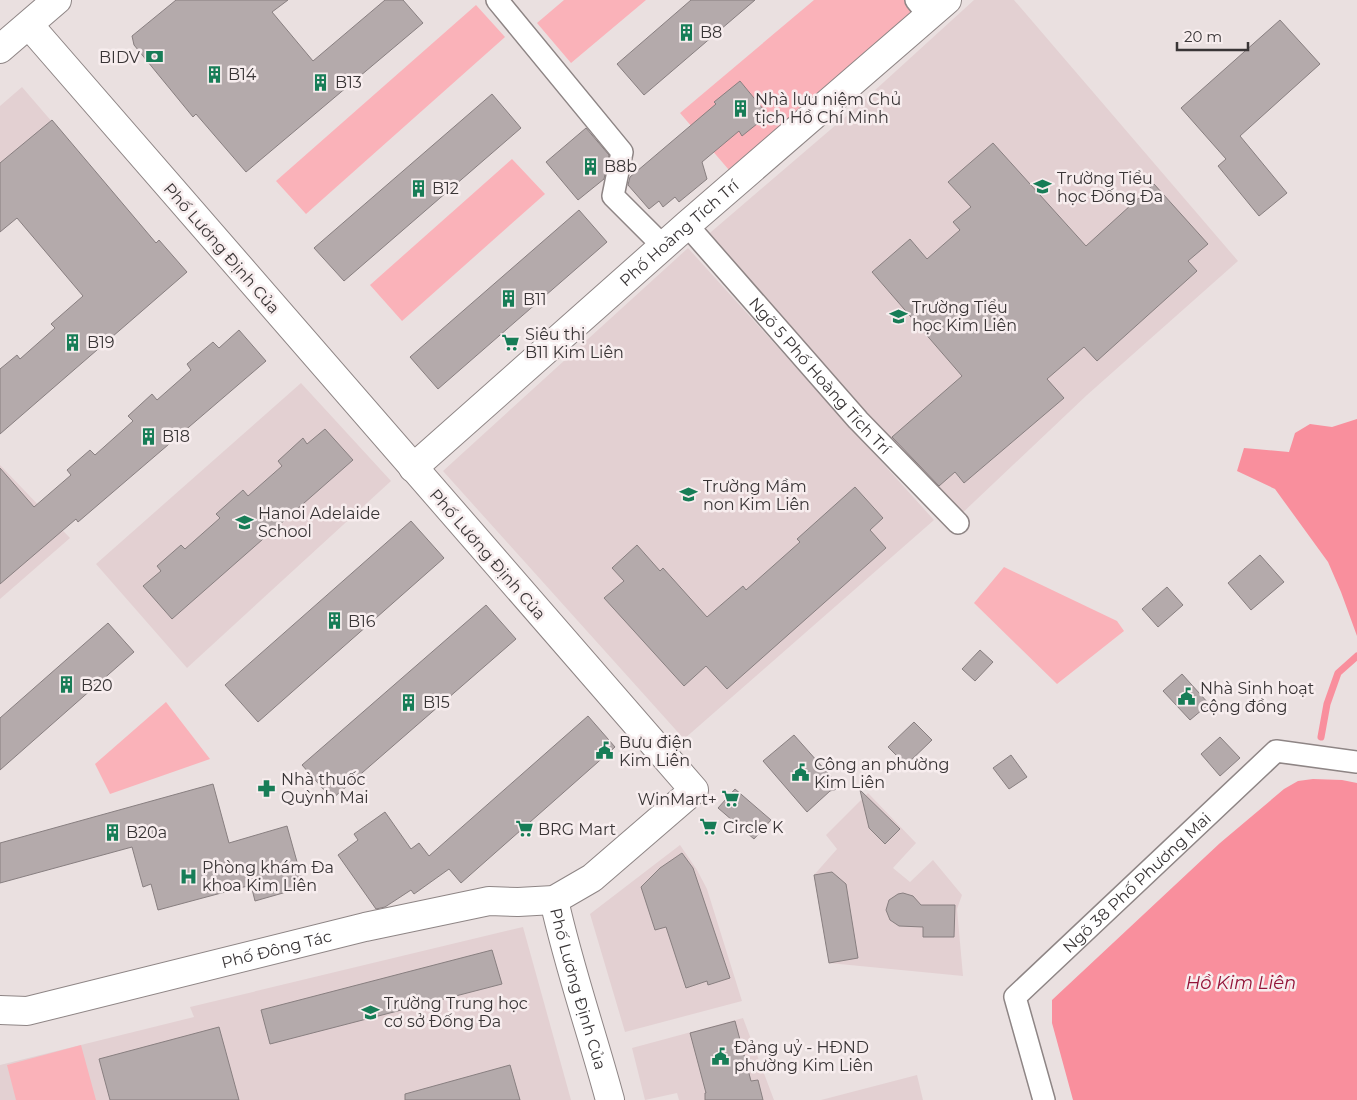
<svg xmlns="http://www.w3.org/2000/svg" width="1357" height="1100" viewBox="0 0 1357 1100" font-family="Montserrat,sans-serif">
	<style>
		.built { fill: #e3d0d2 }
		.green { fill: #fab2b9 }
		.water { fill: #f98f9d }
		.lines { fill: none; stroke-linecap: round; stroke-linejoin: round }
		.stream { stroke: #f98f9d; stroke-width: 7 }
		.building { fill: #b4aaab; stroke: #887f80 }
		.street-casing { stroke: #8e8585; stroke-width: 24 }
		.secondary-casing { stroke: #8e8585; stroke-width: 30 }
		.primary-casing { stroke: #8e8585; stroke-width: 30 }
		.street { stroke: #fff; stroke-width: 21 }
		.secondary { stroke: #fff; stroke-width: 28 }
		.primary { stroke: #fff; stroke-width: 28 }
		.labels { text-anchor: middle; stroke-width: 5; stroke-linejoin: round; paint-order: stroke }
		.poi-label { font-size: 16px; fill: #393536; stroke: #f7edee; text-anchor: start }
		.street-label { font-size: 16px; fill: #393536; stroke: #f7edee }
		.water-label { font-size: 18px; font-style: italic; fill: #931439; stroke: #f7edee }
	</style>
	<rect width="100%" height="100%" fill="#eae0e0"/>
	<path class="built" d="M974,0H1014L1238,261L1087,395L957,518L704,238L851,112Z
		M22,87L134,217L65,275L0,198V106Z
		M688,248L934,520L684,739L443,471Z
		M301,383L391,481L187,668L96,564Z
		M0,465L70,538L0,599Z
		M868,793L916,843L893,868L910,882L933,860L962,895L957,909L963,976L829,963L814,875L837,849L826,835Z
		M680,845L697,870L707,889L742,1001L625,1032L590,914Z
		M523,927L571,1100H0V1065L194,1017L190,1007Z
		M743,1018L774,1100H679L677,1093L645,1100L632,1048Z
		M917,1075L923,1100H821Z"/>
	<path class="green" d="M564,0H646L571,63L537,23Z
		M814,0H904L916,13L729,170L680,113Z
		M476,5L505,37L306,214L276,181Z
		M512,159L545,194L402,321L370,285Z
		M1004,567L1117,621L1124,631L1057,684L974,603Z
		M166,702L210,759L110,794L95,764Z
		M81,1045L96,1100H16L7,1065Z"/>
	<path class="water" d="M1357,419V636L1341,592L1328,562L1275,489L1237,471L1244,448L1289,452L1295,433L1310,424L1332,427Z
		M1313,779L1342,780L1357,783V1100H1073L1052,1023V1000L1220,843L1284,789L1298,781Z"/>
	<g class="lines">
		<path class="stream" d="M1321,737L1327,704L1338,673L1357,656"/>
	</g>
	<path class="building" d="M176,0H288L272,12L313,61L385,0H403L423,23L246,172L196,114L193,117L134,45L132,36Z
		M691,0H755L644,95L617,64Z
		M1280,20L1320,64L1240,136L1287,193L1259,216L1218,166L1226,159L1181,108Z
		M740,81L768,115L742,136L739,131L702,162L707,179L679,202L675,197L663,207L659,201L649,209L628,185L630,177L716,104L714,102Z
		M492,94L521,128L344,281L314,248Z
		M52,120L156,243L159,240L187,272L0,434V369L17,355L20,359L55,328L51,324L83,296L17,218L0,232V163Z
		M586,128L609,155L604,179L578,200L546,162Z
		M993,143L1086,246L1154,184L1208,244L1188,261L1197,271L1097,361L1084,347L1047,379L1064,398L964,483L955,472L939,486L892,437L962,376L872,272L910,239L927,259L960,230L953,222L971,207L948,182Z
		M579,210L607,242L438,389L410,357Z
		M239,330L266,361L78,522L76,519L0,584V468L34,507L71,475L67,470L90,450L95,455L133,421L128,416L152,394L157,400L191,370L187,364L213,342L219,348Z
		M325,429L353,460L172,619L143,586L161,571L157,566L181,545L185,549L220,518L216,514L243,490L248,496L282,466L278,461L303,438L307,444Z
		M855,487L883,518L870,530L886,548L727,689L706,666L684,686L604,598L624,581L612,568L637,545L660,571L663,568L707,617L743,586L746,590L800,542L797,539Z
		M411,521L444,558L258,722L225,685Z
		M1260,555L1284,582L1251,610L1228,583Z
		M1167,587L1183,605L1158,627L1142,609Z
		M486,605L516,639L332,799L302,765Z
		M108,623L134,652L0,770V718Z
		M980,650L993,662L975,681L962,669Z
		M1182,674L1209,704L1190,720L1163,691Z
		M588,716L615,747L461,883L449,869L414,894L411,890L385,907L376,909L338,855L358,840L354,834L385,812L411,849L419,843L429,856Z
		M914,722L932,740L906,765L888,747Z
		M794,735L841,788L830,791L807,812L763,761Z
		M1220,737L1240,758L1220,776L1201,754Z
		M1011,755L1027,777L1009,789L993,768Z
		M213,784L229,843L287,826L304,887L255,901L251,885L158,910L151,884L143,887L132,847L0,883V843Z
		M735,789L771,820L754,839L718,808Z
		M860,790L900,829L885,844L869,828Z
		M682,853L693,868L730,978L708,985L707,981L686,988L666,927L655,930L641,887L660,868Z
		M832,872L846,884L858,958L829,963L814,875Z
		M903,893L913,896L921,905H955L954,937H923V927L899,926L890,920L886,910L889,900L898,894Z
		M492,950L502,984L270,1044L261,1010Z
		M735,1021L751,1081L758,1080L763,1100H705V1093H706L690,1033Z
		M219,1027L239,1100H110L99,1059Z
		M510,1065L520,1100H405V1094Z"/>
	<g class="lines">
		<defs>
			<g id="street">
				<path d="M497,0L622,152L613,196L664,247"/>
				<path d="M916,0L929,16"/>
				<path id="s1" d="M687,225L858,420L958,523"/>
				<path id="s2" d="M1044,1100L1015,997L1276,751L1357,762"/>
			</g>
			<g id="secondary">
				<path id="s3" d="M413,468L687,225L947,0"/>
				<path id="s4" d="M554,900C569,968 592,1033 610,1100"/>
				<path id="s5" d="M0,1010L27,1011L365,927L489,901L518,902L554,900L592,878L694,790L29,25"/>
			</g>
			<path id="primary" d="M0,49L57,0"/>
		</defs>
		<use href="#street" class="street-casing"/>
		<use href="#secondary" class="secondary-casing"/>
		<use href="#primary" class="primary-casing"/>
		<use href="#street" class="street"/>
		<use href="#secondary" class="secondary"/>
		<use href="#primary" class="primary"/>
	</g>
	<defs>
		<symbol id="building-bare" viewBox="-9 -9 18 18"><path d="M-4-6H4V6H1V3H-1V6H-4ZM-2.5-4.3h1.7v1.8h-1.7ZM.8-4.3h1.7v1.8H.8ZM-2.5-1h1.7V.8h-1.7ZM.8-1h1.7V.8H.8Z" fill="#177d57" stroke="#f7edee" stroke-width="2.5" paint-order="stroke"/></symbol>
		<symbol id="bank-bare" viewBox="-9 -9 18 18"><path d="M-6-4H6V4H-6ZM0-2.3a2.3 2.3 0 1 0 0 4.6a2.3 2.3 0 1 0 0-4.6Z" fill="#177d57" stroke="#f7edee" stroke-width="2.5" paint-order="stroke"/></symbol>
		<symbol id="school-bare" viewBox="-9 -9 18 18"><path d="M0-5L7-2L0 1L-7-2ZM-4 1L0 2.5L4 1V4Q0 6-4 4Z" fill="#177d57" stroke="#f7edee" stroke-width="2.5" paint-order="stroke"/></symbol>
		<symbol id="supermarket-bare" viewBox="-9 -9 18 18"><path d="M-6-5.5h2.5l.6 2H6L4.5 2H-2.5L-4.4-4H-6ZM-1.5 3.2a1.3 1.3 0 1 0 .1 0ZM3 3.2a1.3 1.3 0 1 0 .1 0Z" fill="#177d57" stroke="#f7edee" stroke-width="2.5" paint-order="stroke"/></symbol>
		<symbol id="civic-bare" viewBox="-9 -9 18 18"><path d="M-.6-6.5H3V-4.5H.6V-3L4-1V1h2V6H-6V1h2V-1L-.6-3ZM-1.2 2.5V6h2.4V2.5Z" fill="#177d57" stroke="#f7edee" stroke-width="2.5" paint-order="stroke"/></symbol>
		<symbol id="pharmacy-bare" viewBox="-9 -9 18 18"><path d="M-2-6h4v4h4v4h-4v4h-4v-4h-4v-4h4Z" fill="#177d57" stroke="#f7edee" stroke-width="2.5" paint-order="stroke"/></symbol>
		<symbol id="hospital-bare" viewBox="-9 -9 18 18"><path d="M-5-5h3v3.5h4V-5h3V5h-3V1.5h-4V5h-3Z" fill="#177d57" stroke="#f7edee" stroke-width="2.5" paint-order="stroke"/></symbol>
	</defs>
	<g fill-rule="evenodd">
		<use href="#building-bare" x="674" y="20" width="25" height="25"/>
		<use href="#bank-bare" x="142" y="44" width="25" height="25"/>
		<use href="#building-bare" x="202" y="62" width="25" height="25"/>
		<use href="#building-bare" x="308" y="70" width="25" height="25"/>
		<use href="#building-bare" x="728" y="96" width="25" height="25"/>
		<use href="#building-bare" x="578" y="154" width="25" height="25"/>
		<use href="#school-bare" x="1030" y="174" width="25" height="25"/>
		<use href="#building-bare" x="406" y="176" width="25" height="25"/>
		<use href="#building-bare" x="496" y="286" width="25" height="25"/>
		<use href="#school-bare" x="886" y="304" width="25" height="25"/>
		<use href="#building-bare" x="60" y="330" width="25" height="25"/>
		<use href="#supermarket-bare" x="498" y="330" width="25" height="25"/>
		<use href="#building-bare" x="136" y="424" width="25" height="25"/>
		<use href="#school-bare" x="676" y="482" width="25" height="25"/>
		<use href="#school-bare" x="232" y="510" width="25" height="25"/>
		<use href="#building-bare" x="322" y="608" width="25" height="25"/>
		<use href="#building-bare" x="54" y="672" width="25" height="25"/>
		<use href="#civic-bare" x="1174" y="684" width="25" height="25"/>
		<use href="#building-bare" x="396" y="690" width="25" height="25"/>
		<use href="#civic-bare" x="592" y="738" width="25" height="25"/>
		<use href="#civic-bare" x="788" y="760" width="25" height="25"/>
		<use href="#pharmacy-bare" x="254" y="776" width="25" height="25"/>
		<use href="#supermarket-bare" x="718" y="786" width="25" height="25"/>
		<use href="#supermarket-bare" x="696" y="814" width="25" height="25"/>
		<use href="#supermarket-bare" x="512" y="816" width="25" height="25"/>
		<use href="#building-bare" x="100" y="820" width="25" height="25"/>
		<use href="#hospital-bare" x="176" y="864" width="25" height="25"/>
		<use href="#school-bare" x="358" y="1000" width="25" height="25"/>
		<use href="#civic-bare" x="708" y="1044" width="25" height="25"/>
	</g>
	<g class="labels">
		<g class="poi-label">
			<text x="700" y="38">B8</text>
			<text x="140" y="63" text-anchor="end">BIDV</text>
			<text x="228" y="80">B14</text>
			<text x="335" y="88">B13</text>
			<text x="755" y="105">Nhà lưu niệm Chủ<tspan x="755" dy="18">tịch Hồ Chí Minh</tspan></text>
			<text x="604" y="172">B8b</text>
			<text x="1057" y="184">Trường Tiểu<tspan x="1057" dy="18">học Đống Đa</tspan></text>
			<text x="432" y="194">B12</text>
			<text x="523" y="305">B11</text>
			<text x="912" y="313">Trường Tiểu<tspan x="912" dy="18">học Kim Liên</tspan></text>
			<text x="525" y="340">Siêu thị<tspan x="525" dy="18">B11 Kim Liên</tspan></text>
			<text x="87" y="348">B19</text>
			<text x="162" y="442">B18</text>
			<text x="703" y="492">Trường Mầm<tspan x="703" dy="18">non Kim Liên</tspan></text>
			<text x="258" y="519">Hanoi Adelaide<tspan x="258" dy="18">School</tspan></text>
			<text x="348" y="627">B16</text>
			<text x="81" y="691">B20</text>
			<text x="1200" y="694">Nhà Sinh hoạt<tspan x="1200" dy="18">cộng đồng</tspan></text>
			<text x="423" y="708">B15</text>
			<text x="619" y="748">Bưu điện<tspan x="619" dy="18">Kim Liên</tspan></text>
			<text x="814" y="770">Công an phường<tspan x="814" dy="18">Kim Liên</tspan></text>
			<text x="281" y="785">Nhà thuốc<tspan x="281" dy="18">Quỳnh Mai</tspan></text>
			<text x="717" y="805" text-anchor="end">WinMart+</text>
			<text x="723" y="833">Circle K</text>
			<text x="538" y="835">BRG Mart</text>
			<text x="126" y="838">B20a</text>
			<text x="202" y="873">Phòng khám Đa<tspan x="202" dy="18">khoa Kim Liên</tspan></text>
			<text x="384" y="1009">Trường Trung học<tspan x="384" dy="18">cơ sở Đống Đa</tspan></text>
			<text x="734" y="1053">Đảng uỷ - HĐND<tspan x="734" dy="18">phường Kim Liên</tspan></text>
		</g>
		<g class="street-label">
			<text dy="6" stroke="none"><textPath href="#s3" startOffset="355">Phố Hoàng Tích Trí</textPath></text>
			<text transform="translate(222 248) rotate(49)" y="6">Phố Lương Định Của</text>
			<text dy="6" stroke="none"><textPath href="#s1" startOffset="201">Ngõ 5 Phố Hoàng Tích Trí</textPath></text>
			<text transform="translate(488 554) rotate(49)" y="6">Phố Lương Định Của</text>
			<text dy="6" stroke="none"><textPath href="#s2" startOffset="274">Ngõ 38 Phố Phương Mai</textPath></text>
			<text dy="6" stroke="none"><textPath href="#s5" startOffset="284">Phố Đông Tác</textPath></text>
			<text dy="6" stroke="none"><textPath href="#s4" startOffset="92">Phố Lương Định Của</textPath></text>
		</g>
		<g class="water-label">
			<text x="1241" y="989">Hồ Kim Liên</text>
		</g>
	</g>
	<path d="M1177 42v8h71v-8" fill="none" stroke="#393536" stroke-width="2.5"/>
	<text x="1184" y="42" font-size="15" fill="#393536" stroke="#f7edee" stroke-width="4" paint-order="stroke">20 m</text>
</svg>
